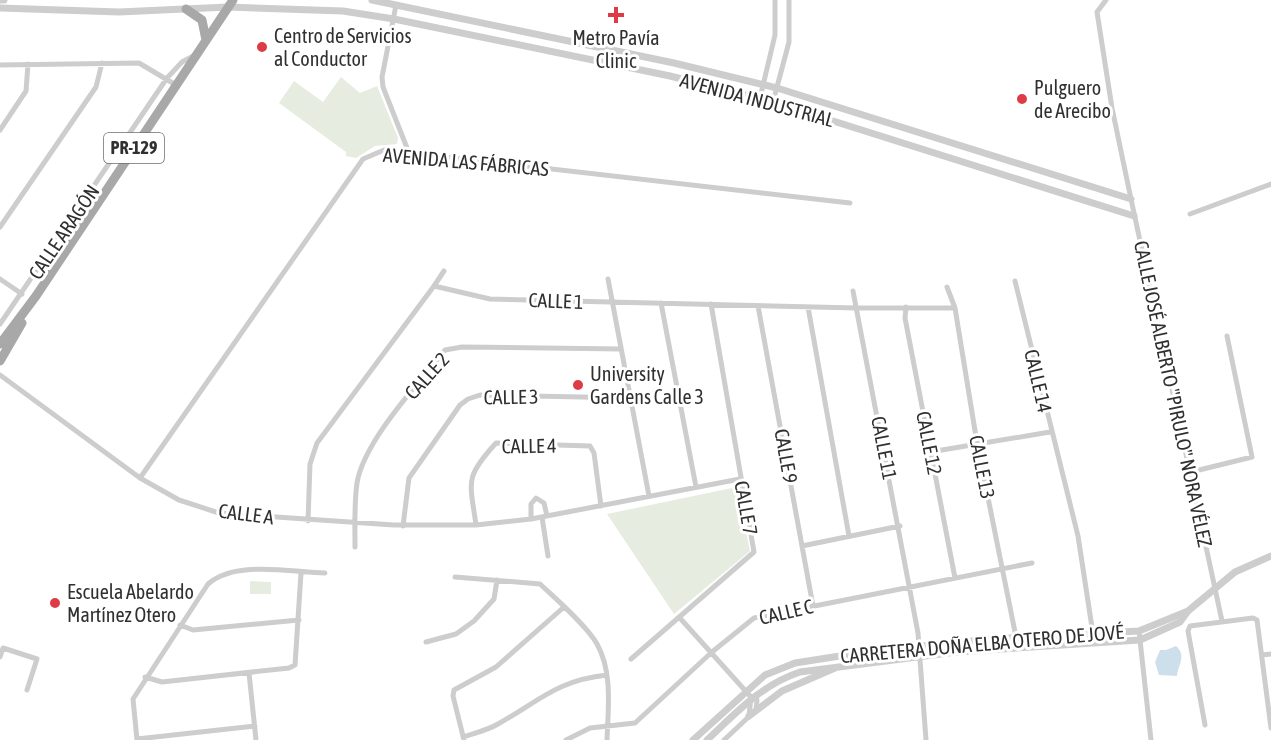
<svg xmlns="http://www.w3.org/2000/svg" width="1271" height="740" viewBox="0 0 1271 740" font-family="'Asap Condensed',sans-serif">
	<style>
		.green { fill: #e6ecdf }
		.water { fill: #cddfeb }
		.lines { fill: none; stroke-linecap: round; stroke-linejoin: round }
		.minor { stroke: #cdcdcd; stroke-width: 5 }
		.tertiary { stroke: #cdcdcd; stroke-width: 7 }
		.primary { stroke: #a8a8a8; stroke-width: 9 }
		.poi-dot { fill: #dd3c46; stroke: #fff; stroke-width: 2 }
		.labels { text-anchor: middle; stroke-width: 6; stroke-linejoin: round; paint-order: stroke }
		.shield { fill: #fff; stroke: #6e6e6e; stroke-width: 1.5 }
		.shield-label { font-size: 18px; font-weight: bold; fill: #303030 }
		.poi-label { font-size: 20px; fill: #303030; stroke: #fff; text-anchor: start }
		.street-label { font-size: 20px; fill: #303030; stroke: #fff }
	</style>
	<rect width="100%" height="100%" fill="#fff"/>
	<path class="green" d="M341,77L360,93L377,86L398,138L397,144L375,146L356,158L346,156V152L279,103L294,81L323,102Z
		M737,487L750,551L674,614L607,514Z
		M250,581L271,582V594H250Z"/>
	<path class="water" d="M1176,646C1187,656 1178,665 1177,676L1159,675L1155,662L1160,650H1166Z"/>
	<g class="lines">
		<path class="minor" d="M1106,0L1097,12L1112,108L1131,199L1222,621
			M396,5L382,77L383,87L409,153
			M0,65L139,63L176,85
			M760,98L775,35V0
			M773,102L789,42V0
			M0,130L26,91L28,64
			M1190,214L1271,184
			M0,227L96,87L102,63
			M0,279L22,294
			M608,279L649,496
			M1015,281L1078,536L1093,634
			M434,286L444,271
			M947,287L955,308L977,443L1016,637
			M853,291L918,633L926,740
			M661,303L696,487
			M758,306L813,606
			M808,307L849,536
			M906,307L905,318L955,578
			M0,324L167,78L182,62L195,55
			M0,375L140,478L179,500L219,513L394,525H476L531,519L740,479
			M930,452L1050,432
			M1191,472L1252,457L1227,336
			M140,478L363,159L384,150L850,203
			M542,517L548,556
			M531,519V504L536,498L544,503L547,516
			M308,521L310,464L317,443L434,286L490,299L856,308H955
			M476,525C470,481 464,478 496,443L590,446L594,453L601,506
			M403,526L409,478L460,405L468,399L480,395L629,398
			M802,546L900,526
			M355,547C355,527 354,504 357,483C364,441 418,384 445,350L462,347L621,349
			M455,577L540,584C556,599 587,626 597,644C613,672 608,710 607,740
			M679,617L751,697L757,700L756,710L724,740
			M180,625L193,630L299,620
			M1139,631L1151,740
			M426,642L456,634L474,621L494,599L497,580
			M1262,655L1271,654
			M0,657L3,648L37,659L27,690
			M631,659L754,552L711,304
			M249,673L256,740
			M145,677L162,682L289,668L295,665L301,573
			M749,716L751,697
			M1205,725L1188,631L1190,626L1253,618L1257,620L1271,728
			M463,737C475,733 488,730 498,724C539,701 558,680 607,675
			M137,739L255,726
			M137,740L133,699L208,584C236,560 290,572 325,573
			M464,740L453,696L454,690L496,667L564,607
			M566,740L590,728L635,723L712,652L754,618L1032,563"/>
		<path class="tertiary" d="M0,0H4
			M372,0L674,63L777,88L1131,199
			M0,8L119,12L228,7L343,11L394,19L670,76L773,102L1134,216
			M749,716L782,691L835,668
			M693,740L765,675L795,663L872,651L990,639L1139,631L1188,611
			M707,740C736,713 761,685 800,672L956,652L1140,640L1180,622L1188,611L1235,572L1271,556"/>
		<path class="primary" d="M186,9L202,20L206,40
			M0,344L36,296L233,0
			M0,361L22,323"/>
	</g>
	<g class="poi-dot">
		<path d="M613 6h6v6h6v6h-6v6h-6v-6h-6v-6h6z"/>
		<circle cx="262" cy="47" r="6"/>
		<circle cx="1022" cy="99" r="6"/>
		<circle cx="578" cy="385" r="6"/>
		<circle cx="55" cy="603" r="6"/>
	</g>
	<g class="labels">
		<rect class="shield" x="104" y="133" width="60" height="30" rx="4.5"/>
		<g class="shield-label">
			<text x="134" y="154">PR-129</text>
		</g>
		<g class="poi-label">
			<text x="274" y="43">Centro de Servicios<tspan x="274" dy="23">al Conductor</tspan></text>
			<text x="616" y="45" text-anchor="middle">Metro Pavía<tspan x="616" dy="23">Clinic</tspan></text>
			<text x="1034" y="95">Pulguero<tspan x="1034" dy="23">de Arecibo</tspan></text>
			<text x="590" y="381">University<tspan x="590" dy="23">Gardens Calle 3</tspan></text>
			<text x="67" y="599">Escuela Abelardo<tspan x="67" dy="23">Martínez Otero</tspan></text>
		</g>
		<g class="street-label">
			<text transform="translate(757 100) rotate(15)" y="7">AVENIDA INDUSTRIAL</text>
			<text transform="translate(466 162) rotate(5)" y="7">AVENIDA LAS FÁBRICAS</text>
			<text transform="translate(64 232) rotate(-56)" y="7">CALLE ARAGÓN</text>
			<text transform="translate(556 301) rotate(2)" y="7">CALLE 1</text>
			<text transform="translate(427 376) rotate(-48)" y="7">CALLE 2</text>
			<text transform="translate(1038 381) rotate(77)" y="7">CALLE 14</text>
			<text transform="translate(1173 394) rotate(78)" y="7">CALLE JOSÉ ALBERTO "PIRULO" NORA VÉLEZ</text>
			<text transform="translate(511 397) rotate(-1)" y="7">CALLE 3</text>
			<text transform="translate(929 443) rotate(79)" y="7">CALLE 12</text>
			<text transform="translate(529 446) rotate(-1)" y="7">CALLE 4</text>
			<text transform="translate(884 448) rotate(79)" y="7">CALLE 11</text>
			<text transform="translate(786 456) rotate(80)" y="7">CALLE 9</text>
			<text transform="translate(982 467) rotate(79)" y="7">CALLE 13</text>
			<text transform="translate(746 508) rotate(80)" y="7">CALLE 7</text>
			<text transform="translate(246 514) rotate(7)" y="7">CALLE A</text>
			<text transform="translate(786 612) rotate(-13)" y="7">CALLE C</text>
			<text transform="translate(982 644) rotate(-5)" y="7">CARRETERA DOÑA ELBA OTERO DE JOVÉ</text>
		</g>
	</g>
</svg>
